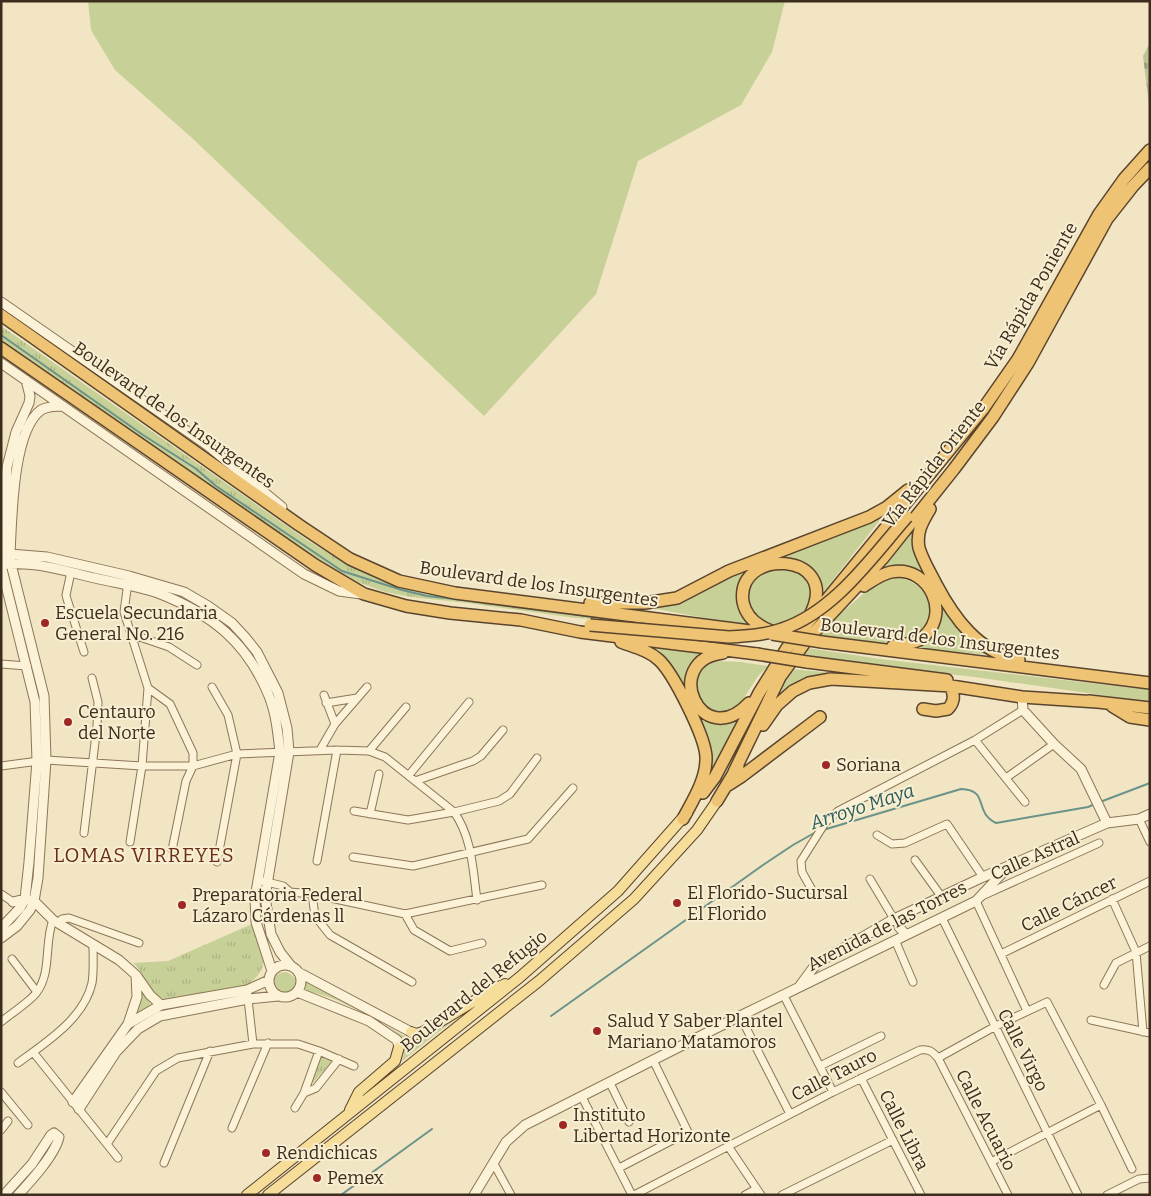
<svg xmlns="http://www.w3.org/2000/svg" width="1151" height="1196" viewBox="0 0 1151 1196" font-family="Bitter,serif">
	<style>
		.grass { fill: #c7d096 }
		.cemetery { fill: url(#cemetery-stones) }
		.park { fill: url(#park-tufts) }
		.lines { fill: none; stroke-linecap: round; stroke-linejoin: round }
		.stream { stroke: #6b938a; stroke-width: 2 }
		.minor-casing { stroke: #8d7658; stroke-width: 9 }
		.tertiary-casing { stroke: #8d7658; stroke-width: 11 }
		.primary-casing { stroke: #5a442d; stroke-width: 12 }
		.trunk-casing { stroke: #5a442d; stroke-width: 14 }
		.minor { stroke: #fbf2d7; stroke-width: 7 }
		.tertiary { stroke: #fbf2d7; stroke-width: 9 }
		.primary { stroke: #f6dd99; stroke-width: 10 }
		.trunk { stroke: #eec374; stroke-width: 11 }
		.trunk-bridge-casing { stroke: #5a442d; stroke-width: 14; stroke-linecap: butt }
		.trunk-bridge { stroke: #eec374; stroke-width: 11 }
		.poi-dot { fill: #a02824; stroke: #f8efd3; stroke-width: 2 }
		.labels { text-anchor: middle; stroke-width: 4; stroke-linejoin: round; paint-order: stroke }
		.street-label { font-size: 18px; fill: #3c2d1d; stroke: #f8efd3 }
		.poi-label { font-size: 18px; fill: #3c2d1d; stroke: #f8efd3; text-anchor: start }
		.water-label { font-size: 19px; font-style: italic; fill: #2c5c5b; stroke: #f8efd3 }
		.quarter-label { font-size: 20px; letter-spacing: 1px; fill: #6b2e1a; stroke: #f8efd3 }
	</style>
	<defs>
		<pattern id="cemetery-stones" width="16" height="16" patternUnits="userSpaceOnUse" patternTransform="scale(1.25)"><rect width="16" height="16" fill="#bdc496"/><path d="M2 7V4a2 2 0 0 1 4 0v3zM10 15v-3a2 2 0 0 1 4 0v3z" fill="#9ba07a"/></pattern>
		<pattern id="park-tufts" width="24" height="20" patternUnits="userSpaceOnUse" patternTransform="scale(1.25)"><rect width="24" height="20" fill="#c7d096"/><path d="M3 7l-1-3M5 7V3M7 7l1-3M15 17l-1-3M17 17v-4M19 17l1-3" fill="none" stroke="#acb381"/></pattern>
	</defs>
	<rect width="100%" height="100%" fill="#f1e5c3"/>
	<path class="grass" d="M88,1H785L772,52L741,105L638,161L596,294L484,416L191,137L115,70L91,30Z
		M878,517L880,520L821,595C819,565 798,555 772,561L840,535Z
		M916,526L912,539L916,556L947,614L966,638L992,655L913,648L938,615L918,574H878Z
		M760,565L742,584L756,628L652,608C678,605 697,593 720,581C733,575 747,570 760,565Z
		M778,566L802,572L813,590L806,614L775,627L753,616L746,597C755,575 756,575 778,566Z
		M892,577C916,578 938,597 927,623C925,627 923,633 919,636C900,651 841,638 817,635L874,584L883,579Z
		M633,641L709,654L687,695L676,676Z
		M808,648L880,659L1150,690V702L975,677L800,657Z
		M716,661L741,662L768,666L758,676L737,709L716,714L698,701C696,680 692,669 716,661Z
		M792,669L843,674L822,676L764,712Z
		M692,707C712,727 724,727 746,711L738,720L726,743L724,755L709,775C714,743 708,735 692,707Z
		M286,972C293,975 297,979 297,987C291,994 279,993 273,987L272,980L279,973Z
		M306,978L335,997L404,1036C409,1037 414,1038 420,1038C436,1036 472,1007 487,997L437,1033L360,1095L402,1060C405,1054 405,1048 402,1041C399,1036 392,1033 387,1029C363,1012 334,995 304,991Z
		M141,986L151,1006L138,1012L135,1010Z"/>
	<path class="cemetery" d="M1150,43V113L1143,56Z"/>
	<path class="park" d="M1,326L307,540L346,564L381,581L404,587L431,594L601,616L593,619L575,618L468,603L410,597L385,592L360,583L279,537L1,344Z
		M252,924L264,961C262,973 255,980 244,986L164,999C148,993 146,974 133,963L168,961Z
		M321,1057L332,1061L311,1085Z"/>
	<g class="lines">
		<path class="stream" d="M1,335L143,435L195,468L216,486L342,571L402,590L427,596L464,600
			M538,609L587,616
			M1100,802L1150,783
			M823,830L961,789C990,790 973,812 996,823L1088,807L1095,804
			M551,1016L763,865L793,845L816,832
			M341,1195L432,1129"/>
		<defs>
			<path id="minor" d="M71,572L66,595L67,599L84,652
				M128,582L124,612L148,688L142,766L130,842
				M131,634L169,647L197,665
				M1,664L27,666
				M212,687L228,715L237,754L217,862
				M148,688L170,704L193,753V766L186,781L172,850
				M324,695L335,724
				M326,703L357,698
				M975,740L1025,802
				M320,750L335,724L367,687
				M369,751L406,707
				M1,766L46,760L142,766H193L237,754L337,750L369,751L385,757L454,812C472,837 473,870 477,900
				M409,775L469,702
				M1006,778L1054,744
				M415,781L473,761L481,756L503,730
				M354,811L408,820L454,812L499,801L510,794L537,758
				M370,814L379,774
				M1139,819L1150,842
				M84,833L97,726L98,702L92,678
				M877,835L892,844L905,843L947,824L983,877
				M353,857L413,866L528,839L573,788
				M915,860L941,896
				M317,861L337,750
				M870,879L894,919
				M263,881L283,886L290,892L312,894L405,914L542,885
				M812,890L802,872L801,861L825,823L838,811L975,740L1023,710
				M1,894L13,902
				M312,894L315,916L330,935L412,982
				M982,896L1099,843
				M255,898L282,896L290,892
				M1112,899L1136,952L1143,1032
				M976,901L1027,1011
				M405,914L414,930L450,951L482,943
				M942,918L1078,1195
				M58,923L62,919L69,918L139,943
				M895,940L913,982
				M1001,954L1150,881
				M12,959L37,992
				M1104,985L1116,963L1150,946
				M247,990L253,1044
				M784,996L833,1092
				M740,1016L790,1114
				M1091,1020L1150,1033
				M1,1022C10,1014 31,1001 37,992C52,971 44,943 53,920
				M33,1052L118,1158
				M938,1058L994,1027L1047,1002L1101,1105L1132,1169
				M18,1063C45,1043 84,1019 92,983C94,971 93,957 93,945
				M820,1066L881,1036
				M861,1078L921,1195
				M610,1083L629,1122
				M1,1092L28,1125
				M304,1093L316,1088L339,1059
				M582,1097L632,1195
				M295,1108L304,1093L319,1051
				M232,1128L268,1043
				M1,1130L8,1121
				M107,1144L156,1071L178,1058L253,1044H298L319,1051L354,1066
				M728,1146L761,1195
				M991,1162L1101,1105
				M164,1163L210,1051
				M494,1164L511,1195
				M619,1168L688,1132L653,1060
				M634,1195L833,1092L920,1050C929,1049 932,1051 938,1058L1008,1195
				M745,1195L756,1189
				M782,1195L893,1140
				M1107,1195L1139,1179L1150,1178"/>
			<path id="tertiary" d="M1,302L207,445L282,507
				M1,363L304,574L339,591L361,594
				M2,555L10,554L47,557L129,576L184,592L208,606L232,623L245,637L257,652L278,693L287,728L289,752L265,897L271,934L280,952L291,966
				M1,565C33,560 64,571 95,578C116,583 138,586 158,593C212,614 247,642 269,696C276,713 278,734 280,752L255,898L256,922L272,971
				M1022,697L1023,710L1054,744L1081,769L1107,823
				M13,902L25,899L34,901L53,920L119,960L136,975L150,995L161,1005
				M898,917L899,927L906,935
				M1,928L20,908L25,899L29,862L37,761L35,702L1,565L7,467L16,432L29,403L30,396L26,380
				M1,938L17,926L30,910L34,901L38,878L46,760L44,696L11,564L10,554C12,520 12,431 41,410C48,406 56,406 63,406
				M269 981a16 16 0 1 1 32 0a16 16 0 1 1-32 0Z
				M298,972L411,1032
				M799,987L813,968L821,961L894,919L983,877L1107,823L1139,819L1150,814
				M297,992L369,1021L397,1040L399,1047
				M128,1024L137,997L136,975
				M73,1102L128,1024L161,1005L247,990L269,980
				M79,1109L116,1052L138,1029L160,1016L248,999L278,996
				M4,1195L32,1164L51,1135L54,1133L59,1137C55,1155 31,1181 18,1195
				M474,1195L506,1142L525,1125L740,1016L976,901L1009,866"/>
			<path id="primary" d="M411,1032L416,1034L423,1032L494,989L505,984
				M350,1110L359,1092L395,1061L399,1047
				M247,1195L520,977L618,891L687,813
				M268,1195L539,981L634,899L697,830L717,801"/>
			<path id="trunk" d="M1,315L299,525L350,559L399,581L455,593L758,632
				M1,348L315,565L364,594L406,606L450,613L521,620L580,632L757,654
				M930,509C922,522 916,533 919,548C923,561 930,572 936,584C954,618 978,652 1019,660
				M864,586C872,581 881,574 891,572C930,564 954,618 919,640C911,644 902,645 893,646
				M590,603H645L677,598L729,571L869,517L887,507L908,490
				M771,631C758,626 746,617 743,602C735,547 841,551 811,613
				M621,642C634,647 648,650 659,660C673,673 707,739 706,759C706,780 693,800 683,819
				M822,642L1150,683
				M723,653C660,660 701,754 749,703
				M807,662L947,680
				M1089,701L1150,708
				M1112,706L1130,717L1150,720
				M923,709L936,711L948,709C955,701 954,696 951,686
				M763,725L777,705L793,691L809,683L831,679L951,686L1022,697L1097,702
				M734,772L780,677L806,641L883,558L954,469L993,417L1028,363L1107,219L1133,186L1150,168
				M728,785L742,776L820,717
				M703,793L715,777L759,693L787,648L983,409L1018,359L1099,214L1124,179L1150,150
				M717,801L738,766"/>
		</defs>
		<use href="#minor" class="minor-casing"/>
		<use href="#tertiary" class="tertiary-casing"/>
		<use href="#primary" class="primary-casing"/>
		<use href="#trunk" class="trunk-casing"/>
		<use href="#minor" class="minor"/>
		<use href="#tertiary" class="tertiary"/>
		<use href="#primary" class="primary"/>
		<use href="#trunk" class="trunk"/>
		<defs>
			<path id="trunk-bridge" d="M590,625L729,637C747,636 765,635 782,629C834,612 872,557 907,517
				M772,634L822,642
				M757,654L807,662"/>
		</defs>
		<use href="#trunk-bridge" class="trunk-bridge-casing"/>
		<use href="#trunk-bridge" class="trunk-bridge"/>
	</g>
	<g class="poi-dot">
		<circle cx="45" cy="623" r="5"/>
		<circle cx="68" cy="722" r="5"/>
		<circle cx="826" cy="765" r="5"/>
		<circle cx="677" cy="903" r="5"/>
		<circle cx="182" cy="905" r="5"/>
		<circle cx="597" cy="1031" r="5"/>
		<circle cx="563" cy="1125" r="5"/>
		<circle cx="266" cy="1153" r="5"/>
		<circle cx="317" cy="1178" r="5"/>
	</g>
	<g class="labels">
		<g class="street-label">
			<text transform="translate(1031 296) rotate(-60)" y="6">Vía Rápida Poniente</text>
			<text transform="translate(174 415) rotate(35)" y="6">Boulevard de los Insurgentes</text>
			<text transform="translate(934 464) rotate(-52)" y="6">Vía Rápida Oriente</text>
			<text transform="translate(539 584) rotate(8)" y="6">Boulevard de los Insurgentes</text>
			<text transform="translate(940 639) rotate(7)" y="6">Boulevard de los Insurgentes</text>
			<text transform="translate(1035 856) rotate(-24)" y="6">Calle Astral</text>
			<text transform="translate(1069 904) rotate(-26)" y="6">Calle Cáncer</text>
			<text transform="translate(887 926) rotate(-27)" y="6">Avenida de las Torres</text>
			<text transform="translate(474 991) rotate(-39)" y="6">Boulevard del Refugio</text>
			<text transform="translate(1023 1050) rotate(63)" y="6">Calle Virgo</text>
			<text transform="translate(834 1075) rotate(-27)" y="6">Calle Tauro</text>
			<text transform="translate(986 1120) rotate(63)" y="6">Calle Acuario</text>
			<text transform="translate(904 1130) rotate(63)" y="6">Calle Libra</text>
		</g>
		<g class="poi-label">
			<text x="55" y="619">Escuela Secundaria<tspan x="55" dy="21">General No. 216</tspan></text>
			<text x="78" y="718">Centauro<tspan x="78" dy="21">del Norte</tspan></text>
			<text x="836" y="771">Soriana</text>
			<text x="687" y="899">El Florido-Sucursal<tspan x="687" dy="21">El Florido</tspan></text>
			<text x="192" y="901">Preparatoria Federal<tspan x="192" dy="21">Lázaro Cárdenas ll</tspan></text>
			<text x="607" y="1027">Salud Y Saber Plantel<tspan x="607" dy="21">Mariano Matamoros</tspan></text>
			<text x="573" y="1121">Instituto<tspan x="573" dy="21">Libertad Horizonte</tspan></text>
			<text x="276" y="1159">Rendichicas</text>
			<text x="327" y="1184">Pemex</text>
		</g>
		<g class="water-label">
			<text transform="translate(862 806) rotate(-18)" y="7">Arroyo Maya</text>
		</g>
		<g class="quarter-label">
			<text x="144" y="862">LOMAS VIRREYES</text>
		</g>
	</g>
	<rect width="1151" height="1196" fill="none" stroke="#3c2d1d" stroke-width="5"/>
</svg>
